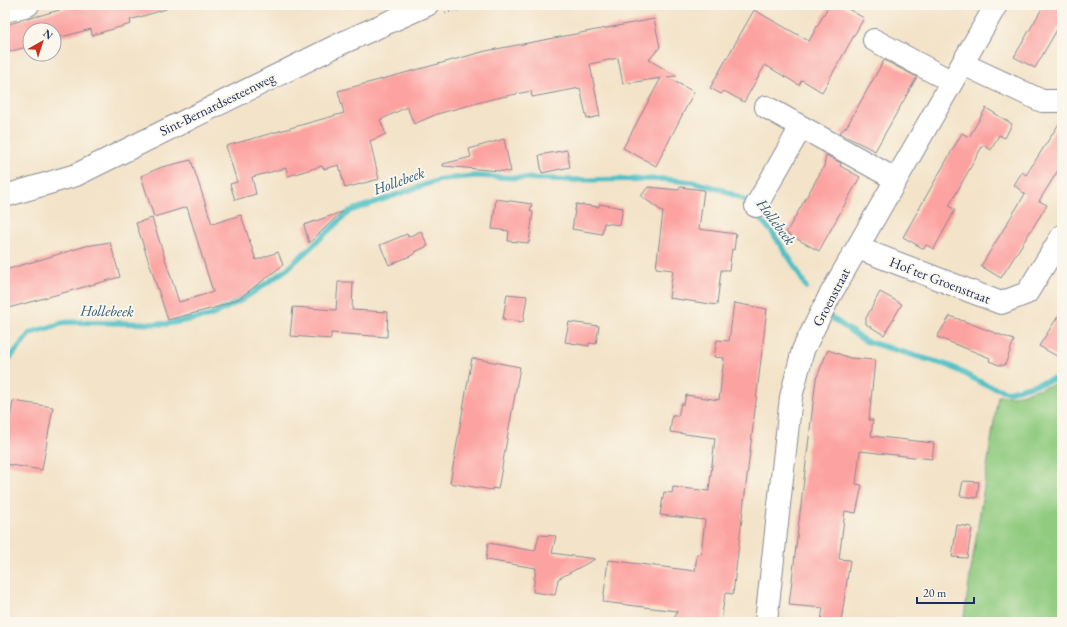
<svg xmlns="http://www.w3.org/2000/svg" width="1067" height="627" viewBox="0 0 1067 627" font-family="'EB Garamond',serif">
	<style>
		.green { fill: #90cb7f; stroke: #567d6e }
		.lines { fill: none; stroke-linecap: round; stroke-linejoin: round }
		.stream { stroke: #50bfc5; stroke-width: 5.5 }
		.building { fill: #fca3a1 }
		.minor-casing { stroke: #878993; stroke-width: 24 }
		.major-casing { stroke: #878993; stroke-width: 24 }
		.path { stroke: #878993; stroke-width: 2.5; stroke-dasharray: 1 3; stroke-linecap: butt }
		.minor { stroke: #fff; stroke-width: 22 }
		.major { stroke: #fff; stroke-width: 22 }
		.labels { text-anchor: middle; stroke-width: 4; stroke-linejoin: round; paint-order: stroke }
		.street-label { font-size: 14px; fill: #1b2f5e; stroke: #fbf7ec }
		.water-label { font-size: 15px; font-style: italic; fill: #2b5a7d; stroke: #fbf7ec }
	</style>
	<rect width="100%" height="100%" fill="#fbf7ec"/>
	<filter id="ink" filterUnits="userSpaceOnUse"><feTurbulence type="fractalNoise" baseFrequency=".025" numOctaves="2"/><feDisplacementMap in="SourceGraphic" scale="8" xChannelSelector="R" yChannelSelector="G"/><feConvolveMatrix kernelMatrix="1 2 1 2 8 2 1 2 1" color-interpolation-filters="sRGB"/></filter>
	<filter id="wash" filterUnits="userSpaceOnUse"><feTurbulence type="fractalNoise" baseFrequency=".012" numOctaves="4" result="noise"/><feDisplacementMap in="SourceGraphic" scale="16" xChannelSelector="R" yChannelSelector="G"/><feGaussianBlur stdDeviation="0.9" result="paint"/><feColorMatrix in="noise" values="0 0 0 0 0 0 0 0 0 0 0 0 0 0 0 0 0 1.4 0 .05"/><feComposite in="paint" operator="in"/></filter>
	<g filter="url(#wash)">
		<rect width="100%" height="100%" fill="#f3e3c8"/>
		<path class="green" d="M1062,382V622H963L998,396H1014Z"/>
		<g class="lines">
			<path class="stream" d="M832,318L865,341L950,366L984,384L1008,392L1062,377
				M5,364L30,333L67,322L167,324L210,316L242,300L287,269L350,211L442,179L475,176L573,180L661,179L692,182L720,189L744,200L772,232L794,265L806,287"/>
		</g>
		<g id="blocks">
			<path class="building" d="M78,5H165L166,9L130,20L131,24L92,35L91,29L54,39V30H30V46L5,53V25Z
				M829,5H841L864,18L822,92L802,80L799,85L765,65L744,102L724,91L721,94L710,88L754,10L809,41Z
				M1044,5H1062V21L1035,68L1014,57Z
				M654,19L660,47L649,60L677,76L667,77L694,92L656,166L623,148L661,78L623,84L618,58L590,64L600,116L587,119L580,88L532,97L531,91L492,99L437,114L414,124L407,107L380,120L386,134L370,141L379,179L345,188L339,165L324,169L322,166L288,176L286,168L252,177L256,194L235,200L230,184L237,182L226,146L344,113L338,91L486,51Z
				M884,60L917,77L875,151L839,133L847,126Z
				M986,108L1012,124L1005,138L999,135L991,150L983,145L949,206L955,210L934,249L926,245L924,249L903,237L962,133L969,137Z
				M1062,119V164L1039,201L1047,205L1001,278L981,266L1025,194L1014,185L1022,172L1026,175Z
				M504,139L511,172L443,166V164L471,157L469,149Z
				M567,150L570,167L542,173L539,155Z
				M826,155L841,163L840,166L860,177L819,251L786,233L824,166Z
				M191,160L212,224L241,215L256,260L278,252L283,265L240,298L218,307L168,320L136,223L152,218L179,302L213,292L187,207L154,217L141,176L162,167Z
				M648,187L679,190L680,187L704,190L699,229L736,234L734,250L732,249L729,270H721L717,305L669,298L673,270L656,268L663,212L641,196Z
				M496,199L532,204L530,211L533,212L529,243L508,241L509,231L492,229Z
				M576,204L599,207V204L623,208L620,225L604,223L602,234L572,229Z
				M342,212L309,243L304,225Z
				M421,231L428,246L415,252V254L389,265L380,245L407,234L408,237Z
				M110,242L120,277L5,309V270L86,246Z
				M338,282H353L352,310L388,312L387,337L331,333V339L290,336L293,307L336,310Z
				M880,292L902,304L884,335L866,324V318Z
				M507,294L527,296L523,322L503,319Z
				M734,303L767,309L733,594L725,593L721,622H673L677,611L603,602L608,560L695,571L697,554H701L705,520L660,515L664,492L672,493L673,487L709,491L715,438L670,432L672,416H678L681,404H684L686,395L719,400L724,358L714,357L717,340L729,341Z
				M1062,310V359L1039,346Z
				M950,316L1014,340L1005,365H999L989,361L990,358L937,337Z
				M569,322L599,326L596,344L589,343V346L565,342Z
				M828,350L850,358L875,360L869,420H873L871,436L934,443L932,459L860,451L856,484L862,485L856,513L845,511L839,559L850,560L841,622L821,621L823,608L789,605L816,379Z
				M472,358L520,367L498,489L492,488V490L450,483Z
				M13,401L53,407L42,470L5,464V449Z
				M963,481L979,482L977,498L960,496Z
				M957,525L972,527L967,558L952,557Z
				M539,535L556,536L552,553L595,559L558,579L555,595L533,592L536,568L486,560L488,543L535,551Z"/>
		</g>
	</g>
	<g filter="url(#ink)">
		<use href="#blocks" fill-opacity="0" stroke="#878993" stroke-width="1"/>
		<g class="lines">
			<defs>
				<path id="minor" d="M5,11L28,5
					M874,40L952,82
					M963,64L1042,101H1062
					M766,107L895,179
					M756,206L801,127
					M858,248L1001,303L1027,293L1062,236
					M766,622L791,397L803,350L829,297L996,5"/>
				<path id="major" d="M5,196L76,175L340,44L427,5"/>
			</defs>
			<use href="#minor" class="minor-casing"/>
			<use href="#major" class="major-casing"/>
			<path class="path" d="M445,13L478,5"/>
			<use href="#minor" class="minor"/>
			<use href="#major" class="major"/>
		</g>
	</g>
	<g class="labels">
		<g class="street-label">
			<text transform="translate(217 104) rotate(-26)" y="5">Sint-Bernardsesteenweg</text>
			<text transform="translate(940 280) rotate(21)" y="5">Hof ter Groenstraat</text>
			<text transform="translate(831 297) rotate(-62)" y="5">Groenstraat</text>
		</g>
		<g class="water-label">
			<text transform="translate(399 181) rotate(-20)" y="5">Hollebeek</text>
			<text transform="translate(776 222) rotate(53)" y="5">Hollebeek</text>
			<text transform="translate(107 311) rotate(1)" y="5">Hollebeek</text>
		</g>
	</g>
	<rect width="1067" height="627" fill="none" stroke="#fbf7ec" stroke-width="20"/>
	<g transform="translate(42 42) rotate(39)"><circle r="19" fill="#fbf7ec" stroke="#a1a7b3"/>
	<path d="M0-3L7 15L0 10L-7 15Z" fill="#c8321e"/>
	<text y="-6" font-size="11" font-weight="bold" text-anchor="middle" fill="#1b2f5e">N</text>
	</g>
	<path d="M917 597v6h57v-6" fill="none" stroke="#1b2f5e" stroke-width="2"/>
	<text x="923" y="597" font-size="12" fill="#1b2f5e" stroke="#fbf7ec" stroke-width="3" paint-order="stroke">20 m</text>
</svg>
